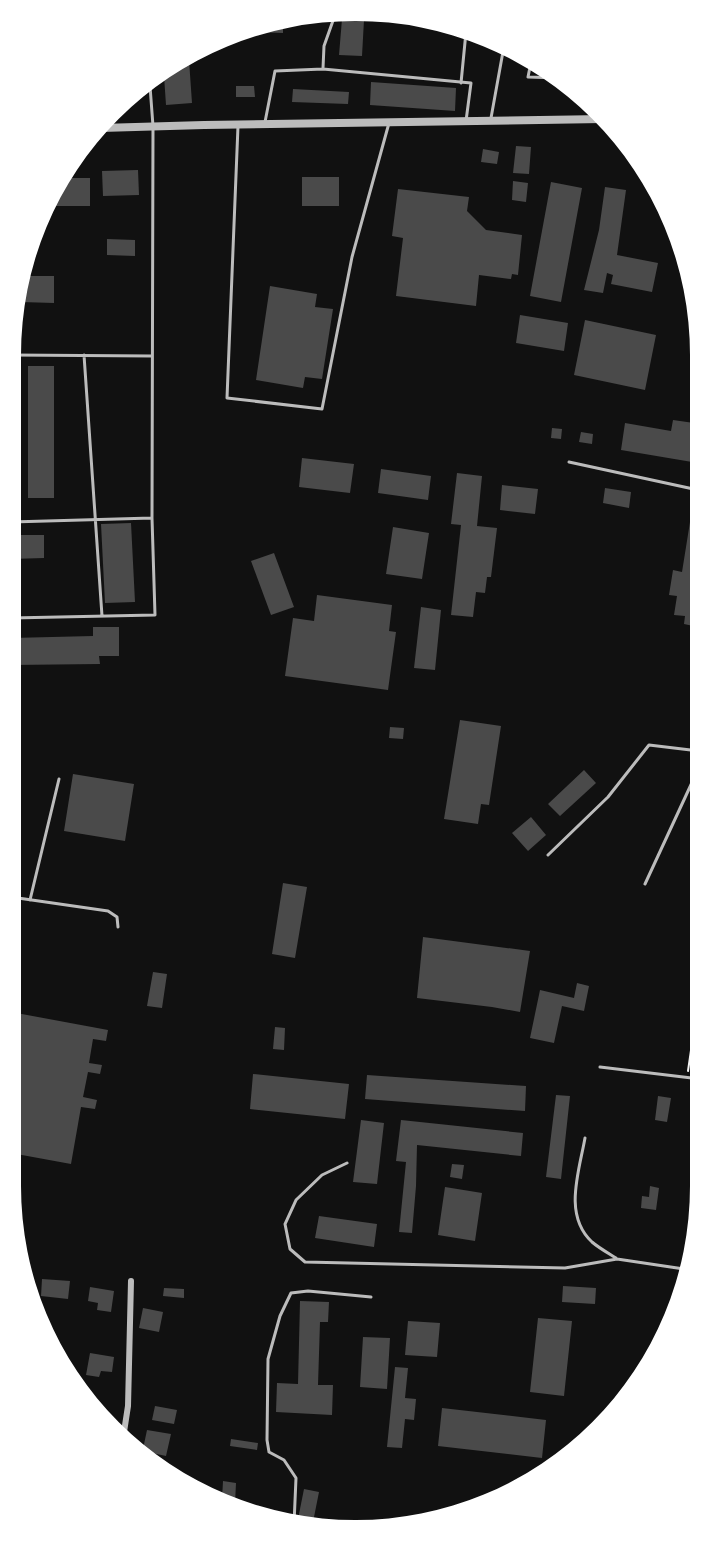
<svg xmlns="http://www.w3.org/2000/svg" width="711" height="1541" viewBox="0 0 711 1541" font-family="'Noto Sans',sans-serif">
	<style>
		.building { fill: #4a4a4a }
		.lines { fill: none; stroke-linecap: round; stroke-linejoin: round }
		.path { stroke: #f5f5f5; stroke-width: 2 }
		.service { stroke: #bcbcbc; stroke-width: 3 }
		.minor { stroke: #bcbcbc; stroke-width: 6 }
		.tertiary { stroke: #bcbcbc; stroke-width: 8 }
	</style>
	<rect width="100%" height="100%" fill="#111"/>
	<path class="building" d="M342,19L364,20L362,56L339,55Z
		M283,25V33L251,32V31Z
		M189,60L192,103L166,105L164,76Z
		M371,82L456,88L455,111L370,105Z
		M236,86H254L255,97H236Z
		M293,89L349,92L348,104L292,102Z
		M516,146L531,147L529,174L513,173Z
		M483,149L499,152L497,164L481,162Z
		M138,170L139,195L103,196L102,171Z
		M302,177H339V206H302Z
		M67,178H90V206H48Z
		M513,181L528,183L526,202L512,200Z
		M551,182L582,188L561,302L530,296Z
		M605,187L626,190L617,255L658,263L652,292L611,284L613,275L607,273L603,293L584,290L599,230Z
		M398,189L469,197L467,211L486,230L522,235L518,275L512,274L511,279L479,275L476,306L396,296L403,238L392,236Z
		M107,239L135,240V256L107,255Z
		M26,276H54V303L21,302Z
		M270,286L317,294L315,307L333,309L322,379L305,377L303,388L256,380Z
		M520,315L568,323L564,351L516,343Z
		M585,320L656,335L645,390L574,375Z
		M28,366H54V498H28Z
		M673,420L694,423L692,434L698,435V463L621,450L625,423L671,431Z
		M552,428L562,429L561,439L551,438Z
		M581,432L593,434L592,444L579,442Z
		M302,458L354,464L350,493L299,487Z
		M381,469L431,476L428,500L378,493Z
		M457,473L482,476L477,526L497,528L491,577H487L485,593L476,592L473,617L451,615L461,525L451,524Z
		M502,485L538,489L535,514L500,510Z
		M605,488L631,492L629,508L603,503Z
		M690,522L698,523V627L684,624L685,616L674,615L677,596L669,595L673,570L682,572Z
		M131,523L135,602L105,603L101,524Z
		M393,527L429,533L422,579L386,574Z
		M11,535H44V558L11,559Z
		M274,553L294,607L271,615L251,561Z
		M317,595L392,605L389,631L396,632L388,690L285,676L293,618L314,621Z
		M421,607L441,610L435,670L414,668Z
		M93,627H119V656H99L100,664L11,665V638L93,636Z
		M460,720L501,726L489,805L481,804L478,824L444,819Z
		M390,727L404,728L403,739L389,738Z
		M584,770L596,783L560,816L548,804Z
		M73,774L134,784L125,841L64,831Z
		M531,817L546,835L528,851L512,833Z
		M283,883L307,887L295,958L272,954Z
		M423,937L530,951L520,1012L492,1007L417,998Z
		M153,972L167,974L162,1008L147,1006Z
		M577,983L589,986L584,1011L562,1006L554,1043L530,1038L540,990L574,998Z
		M11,1012L108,1030L106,1041L93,1039L89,1063L102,1065L100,1074L88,1072L83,1097L97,1100L95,1109L81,1107L71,1164L11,1153Z
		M275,1027L285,1028L284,1050L273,1049Z
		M253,1074L349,1084L345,1119L250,1109Z
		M367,1075L526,1086L525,1111L365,1099Z
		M556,1095L570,1096L561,1179L546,1177Z
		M658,1096L671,1098L667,1122L655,1120Z
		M361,1120L384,1123L377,1184L353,1182Z
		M401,1120L523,1133L521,1156L417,1145L416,1186L412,1233L399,1232L406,1162L396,1161Z
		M452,1164L464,1165L462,1179L450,1177Z
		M650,1186L659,1188L656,1210L641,1208L642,1196L649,1197Z
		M445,1187L482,1193L475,1241L438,1235Z
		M319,1216L377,1224L374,1247L315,1238Z
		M42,1279L70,1281L68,1299L41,1296Z
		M563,1286L596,1288L595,1304L562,1302Z
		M90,1287L114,1291L111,1312L97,1310L98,1303L88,1301Z
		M164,1288L184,1289V1298L163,1296Z
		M300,1301L329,1302L328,1322H320L318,1385H333L332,1415L276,1412L277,1383L298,1384Z
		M143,1308L163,1312L159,1332L139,1328Z
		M538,1318L572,1321L564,1396L530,1392Z
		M408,1321L440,1323L437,1357L405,1355Z
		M363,1337L390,1338L387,1389L360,1387Z
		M90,1353L114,1357L112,1372L101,1371L99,1377L86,1375Z
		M395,1367L408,1368L405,1398L416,1399L414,1420L405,1419L402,1448L387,1447Z
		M155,1406L177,1410L174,1424L152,1420Z
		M442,1408L546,1420L542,1458L438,1446Z
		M147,1430L171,1434L166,1456L147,1452L143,1449Z
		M231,1439L258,1443L257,1450L230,1446Z
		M223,1481L236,1483L235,1504L222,1499Z
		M304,1489L319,1492L313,1522L298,1519Z"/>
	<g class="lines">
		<path class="path" d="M688,1071L700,988"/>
		<path class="service" d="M531,62L528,77L559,78
			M323,68L324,46L335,15
			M461,83L466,32
			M491,118L504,46
			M265,122L275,71L323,69L471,83L466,121
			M238,126L227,398L322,409L352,257L389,123
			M11,355L152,356
			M84,355L102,616
			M569,462L698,490
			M11,522L152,518
			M11,618L155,615L152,518L153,126L150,86
			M548,855L608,797L649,745L699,751
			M645,884L695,776L699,777
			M11,897L108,911L117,917L118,927
			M30,900L59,779
			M600,1067L700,1079
			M585,1138C579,1172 563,1215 592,1242C599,1248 608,1253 616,1258
			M347,1163L322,1175L296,1200L285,1224L290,1249L305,1262L565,1268L617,1259L684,1269
			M294,1524L296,1478L284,1460L269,1452L267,1440L268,1359L280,1316L291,1293L308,1291L371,1297"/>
		<path class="minor" d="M124,1432L128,1406L131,1281"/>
		<path class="tertiary" d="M101,128L204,125L603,119"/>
	</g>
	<path d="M0 0H711V1541H0ZM355 21H356A334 334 0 0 1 690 355V1186A334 334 0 0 1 356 1520H355A334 334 0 0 1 21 1186V355A334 334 0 0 1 355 21Z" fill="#fff" fill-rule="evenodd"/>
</svg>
